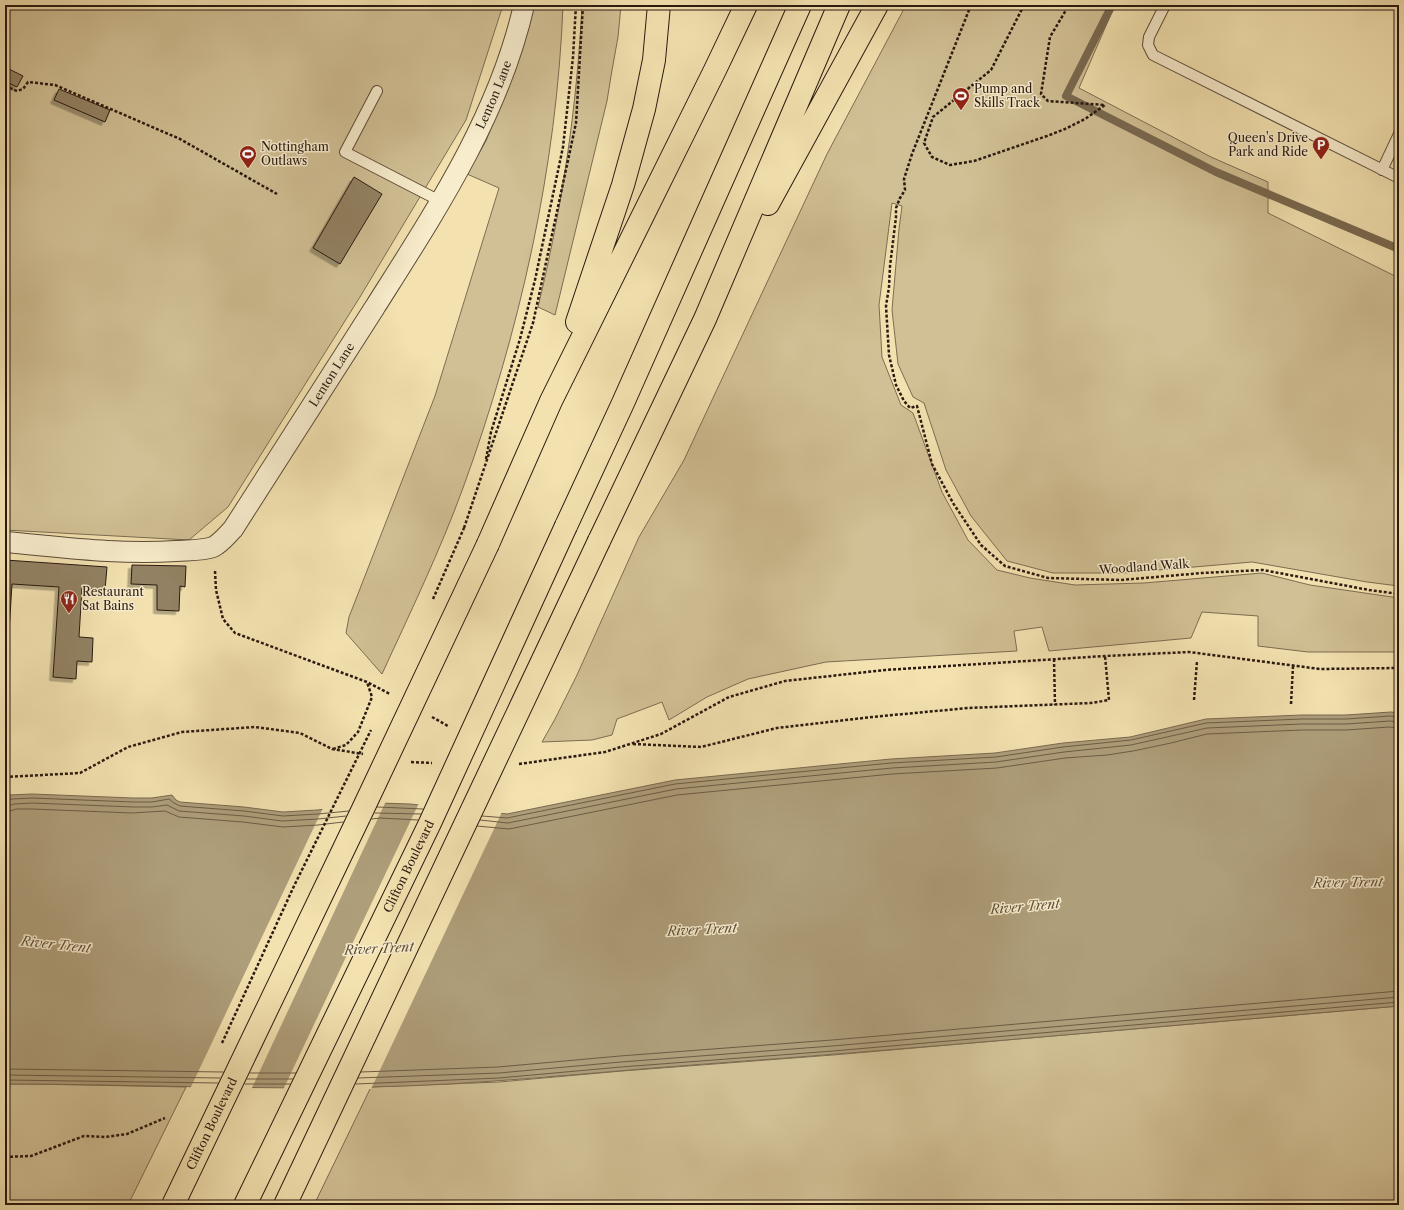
<svg xmlns="http://www.w3.org/2000/svg" width="1404" height="1210" viewBox="0 0 1404 1210" font-family="'Libre Caslon Text',serif">
	<style>
		.green { fill: #d1c095; stroke: #7d6c52 }
		.water { fill: #ae9e7a; stroke: #796950 }
		.pier { fill: #f3e2b0 }
		.lines { fill: none; stroke-linecap: round; stroke-linejoin: round }
		.shore { stroke: #6c5c45; stroke-width: 1 }
		.stream { stroke: #796950; stroke-width: 8 }
		.building { fill: #928263; stroke: #291910; filter: url(#shadow) }
		.lane-casing { stroke: #5c4b38; stroke-width: 12 }
		.street-casing { stroke: #5c4b38; stroke-width: 22 }
		.highway-casing { stroke: #291910; stroke-width: 24 }
		.path { stroke: #291910; stroke-width: 2.5; stroke-dasharray: 3 2; stroke-linecap: butt }
		.lane { stroke: #f7eccc; stroke-width: 10 }
		.street { stroke: #f7eccc; stroke-width: 20 }
		.highway { stroke: #f3e2b0; stroke-width: 22 }
		.highway-bridge-casing { stroke: #291910; stroke-width: 24; stroke-linecap: butt }
		.path-bridge { stroke: #291910; stroke-width: 2.5; stroke-dasharray: 3 2; stroke-linecap: butt }
		.highway-bridge { stroke: #f3e2b0; stroke-width: 22 }
		.labels { text-anchor: middle; stroke-width: 3; stroke-linejoin: round; paint-order: stroke }
		.poi-label { font-size: 12px; fill: #291910; stroke: #f7eccc; text-anchor: start }
		.street-label { font-size: 12px; fill: #291910; stroke: #f7eccc }
		.water-label { font-size: 13px; font-style: italic; fill: #5e4e3a; stroke: #f7eccc }
	</style>
	<defs>
		<filter id="shadow"><feDropShadow dx="-3.5" dy="3.5" stdDeviation="0" flood-color="#0004"/></filter>
	</defs>
	<rect width="100%" height="100%" fill="#f3e2b0"/>
	<filter id="stains"><feTurbulence type="fractalNoise" baseFrequency=".005" numOctaves="4"/><feColorMatrix values="0 0 0 0 .2 0 0 0 0 .09 0 0 0 0 .02 0 0 0 .5 -.17"/></filter>
	<radialGradient id="worn" r=".72"><stop offset=".6" stop-color="#630" stop-opacity="0"/><stop offset="1" stop-color="#630" stop-opacity=".3"/></radialGradient>
	<path class="green" d="M5,5H503L466,120L360,297L228,507L189,540L5,530Z
		M533,5H563C557,168 519,334 463,488C440,551 410,613 382,674L346,633L349,617L435,396L499,188L467,174L486,141L510,79Z
		M582,5H621L618,37L611,76L607,101L555,315L538,307C562,208 577,107 582,5Z
		M906,5H1115L1079,88L1211,157L1268,182V213L1399,278V586L1367,582L1252,562L1124,573H1053L1007,561L971,516L946,470L924,403L913,397L898,364L892,310L899,229L902,206L892,203L879,305L882,357L901,405L913,413L942,492L968,540L997,570L1030,578L1075,585L1144,583L1262,573L1310,585L1399,598V652H1308L1258,646V616L1202,612L1191,638L1049,651L1042,627L1014,631L1017,651L826,662L748,679L707,697L669,720L662,702L617,719L612,735L592,740L542,742L555,719L577,675L639,537L684,460L827,154Z
		M1399,1006V1205H314L371,1087L499,1082L622,1071L833,1055Z
		M5,1084H30L186,1087L128,1205H5Z"/>
	<path class="water" d="M1391,712L1399,713V1006C1163,1026 928,1048 692,1065C585,1073 478,1085 370,1087C248,1090 127,1084 5,1084V799L10,795L32,794L133,798H152L172,795L176,800L180,802L244,807L283,812L317,810L379,803L410,804L507,814L675,780L891,759L995,753L1063,743L1130,737L1206,719L1302,715H1346Z"/>
	<path class="pier" d="M379,801H386L251,1090L190,1089L323,808Z
		M419,803L502,812L371,1089L283,1090Z"/>
	<g class="lines">
		<path class="shore" d="M5,802L12,799L32,798L133,802H152L169,799L174,803L180,806L244,811L283,816L318,814L349,811
			M5,807L14,804L32,803L133,807H152L167,805L179,811L244,816L282,821L318,819L346,816
			M377,807L423,809
			M5,813L16,809H32L132,813L165,811L179,817L243,822L283,827L318,825L343,822
			M375,813L421,814
			M482,816L507,818L675,784L891,763L996,757L1063,747L1131,740L1206,723L1302,719H1346L1390,716L1399,717
			M372,819L380,818L418,820
			M480,820L508,823L676,789L892,768L996,762L1064,752L1131,745L1207,728L1302,724H1346L1390,721L1399,722
			M477,826L509,829L677,795L892,774L997,768L1065,758L1107,755L1133,751L1171,743L1207,734L1302,730H1346L1389,727L1399,728
			M5,1069L223,1072
			M361,1072L498,1067L620,1056L832,1040L1399,991
			M250,1073H296
			M5,1075L220,1078
			M358,1078L499,1073L621,1062L832,1046L1399,997
			M247,1079H293
			M5,1080L218,1083
			M245,1084H290
			M356,1084L499,1078L621,1067L833,1051L1399,1002"/>
		<path class="stream" d="M1112,5L1066,96L1216,172L1399,249"/>
	</g>
	<path class="building" d="M7,68L23,76L17,87L5,81V73Z
		M59,89L110,110L105,122L54,100Z
		M354,177L382,194L340,264L313,248Z
		M5,560L107,567L105,590L82,588L79,637L93,638L92,662L77,661L76,679L53,677L59,587L12,584L7,664H5Z
		M132,565L186,566L185,587L180,586L179,611L157,610V585L131,584Z"/>
	<g class="lines">
		<defs>
			<path id="lane" d="M1165,5L1149,37L1148,45L1153,55L1399,178
				M377,91L345,152L440,201
				M1382,170L1399,134"/>
			<g id="street">
				<path id="s1" d="M5,542C62,547 119,555 176,551C188,550 202,551 213,547C221,543 227,535 233,529C281,455 328,381 375,307C435,212 499,116 524,5"/>
			</g>
			<path id="highway" d="M768,204L877,5
				M577,322L623,185L644,109L654,60L659,5
				M566,526L623,403L800,5
				M599,541L705,319L839,5
				M488,544L551,401L715,70L746,5"/>
		</defs>
		<use href="#lane" class="lane-casing"/>
		<use href="#street" class="street-casing"/>
		<use href="#highway" class="highway-casing"/>
		<path class="path" d="M971,5L912,154L904,179L905,190L900,198L896,208V217L890,266L889,287L886,306L889,355L896,385L904,401L910,408L917,406L932,464L953,503L981,545L1005,566L1048,578L1121,580L1202,573L1263,570L1369,590L1399,594
			M1024,5L991,70L933,117L924,143L932,157L950,165L974,161L1047,136L1065,129L1085,119L1105,105L1048,101L1041,94L1050,37L1069,5
			M5,86L17,91L23,89L28,82L55,85L180,139L277,194
			M486,459L491,432L520,339L535,280L563,147L573,57L576,5
			M464,528L533,323L576,123L583,5
			M215,571L216,590L223,619L235,633L367,682L390,694
			M1054,659L1055,705
			M1194,700L1197,661
			M1291,704L1293,666
			M432,717L448,726
			M633,744L701,747L777,728L872,717L968,708L1091,703L1109,700L1105,656
			M333,749L346,745L358,732L372,697L367,682
			M411,762L432,763
			M519,764L605,752L661,734L729,697L785,681L885,670L1105,656L1189,652L1320,669L1399,668
			M5,777L80,773L128,747L182,732L255,727L300,733L332,749L363,754
			M5,1157L31,1156L84,1136L105,1137L127,1134L165,1118"/>
		<use href="#lane" class="lane"/>
		<use href="#street" class="street"/>
		<use href="#highway" class="highway"/>
		<defs>
			<g id="highway-bridge">
				<path id="s2" d="M173,1205L362,811L488,544"/>
				<path id="s3" d="M245,1205L430,823L566,526"/>
				<path d="M285,1205L599,541"/>
			</g>
		</defs>
		<use href="#highway-bridge" class="highway-bridge-casing"/>
		<path class="path-bridge" d="M433,599L464,528
			M222,1043L294,886L371,730"/>
		<use href="#highway-bridge" class="highway-bridge"/>
	</g>
	<defs>
		<symbol id="stadium-pin" viewBox="-11 -11 22 30"><path d="M0 17L-7.5 6A9.5 9.5 0 1 1 7.5 6Z" fill="#8f2418" stroke="#f7eccc"/><path d="M0-5a6.5 5 0 1 0 0 10a6.5 5 0 1 0 0-10ZM-3.5-1.8h7v3.6h-7Z" fill="#fff"/></symbol>
		<symbol id="parking-pin" viewBox="-11 -11 22 30"><path d="M0 17L-7.5 6A9.5 9.5 0 1 1 7.5 6Z" fill="#8f2418" stroke="#f7eccc"/><path d="M-3.5-5.5H1a3.5 3.5 0 0 1 0 7H-1V5.5H-3.5ZM-1-3.4V-.6H.8a1.4 1.4 0 0 0 0-2.8Z" fill="#fff"/></symbol>
		<symbol id="restaurant-pin" viewBox="-11 -11 22 30"><path d="M0 17L-7.5 6A9.5 9.5 0 1 1 7.5 6Z" fill="#8f2418" stroke="#f7eccc"/><path d="M-5-6h1v4h1v-4h1v4h1v-4h1v5L-1.5 .5V6h-2V.5L-5-1ZM5-6V6H3V1.5H1.5Q1.5-4 5-6Z" fill="#fff"/></symbol>
	</defs>
	<g fill-rule="evenodd">
		<use href="#stadium-pin" x="951" y="86" width="20" height="27"/>
		<use href="#parking-pin" x="1311" y="135" width="20" height="27"/>
		<use href="#stadium-pin" x="238" y="144" width="20" height="27"/>
		<use href="#restaurant-pin" x="59" y="589" width="20" height="27"/>
	</g>
	<g class="labels">
		<g class="poi-label">
			<text x="974" y="93">Pump and<tspan x="974" dy="14">Skills Track</tspan></text>
			<text x="1308" y="142" text-anchor="end">Queen's Drive<tspan x="1308" dy="14">Park and Ride</tspan></text>
			<text x="261" y="151">Nottingham<tspan x="261" dy="14">Outlaws</tspan></text>
			<text x="82" y="596">Restaurant<tspan x="82" dy="14">Sat Bains</tspan></text>
		</g>
		<g class="street-label">
			<text dy="4" stroke="none"><textPath href="#s1" startOffset="743">Lenton Lane</textPath></text>
			<text dy="4" stroke="none"><textPath href="#s1" startOffset="419">Lenton Lane</textPath></text>
			<text transform="translate(1144 567) rotate(-4)" y="4">Woodland Walk</text>
			<text dy="4" stroke="none"><textPath href="#s3" startOffset="376">Clifton Boulevard</textPath></text>
			<text dy="4" stroke="none"><textPath href="#s2" startOffset="90">Clifton Boulevard</textPath></text>
		</g>
		<g class="water-label">
			<text transform="translate(1348 882) rotate(-1)" y="5">River Trent</text>
			<text transform="translate(1025 906) rotate(-5)" y="5">River Trent</text>
			<text transform="translate(702 929) rotate(-3)" y="5">River Trent</text>
			<text transform="translate(56 944) rotate(6)" y="5">River Trent</text>
			<text transform="translate(379 948) rotate(-3)" y="5">River Trent</text>
		</g>
	</g>
	<rect width="1404" height="1210" fill="none" stroke="#f3e2b0" stroke-width="20"/>
	<rect x="6" y="6" width="1392" height="1198" fill="none" stroke="#291910" stroke-width="2"/>
	<rect x="10" y="10" width="1384" height="1190" fill="none" stroke="#291910"/>
	<rect width="100%" height="100%" filter="url(#stains)"/>
	<rect width="100%" height="100%" fill="url(#worn)"/>
</svg>
